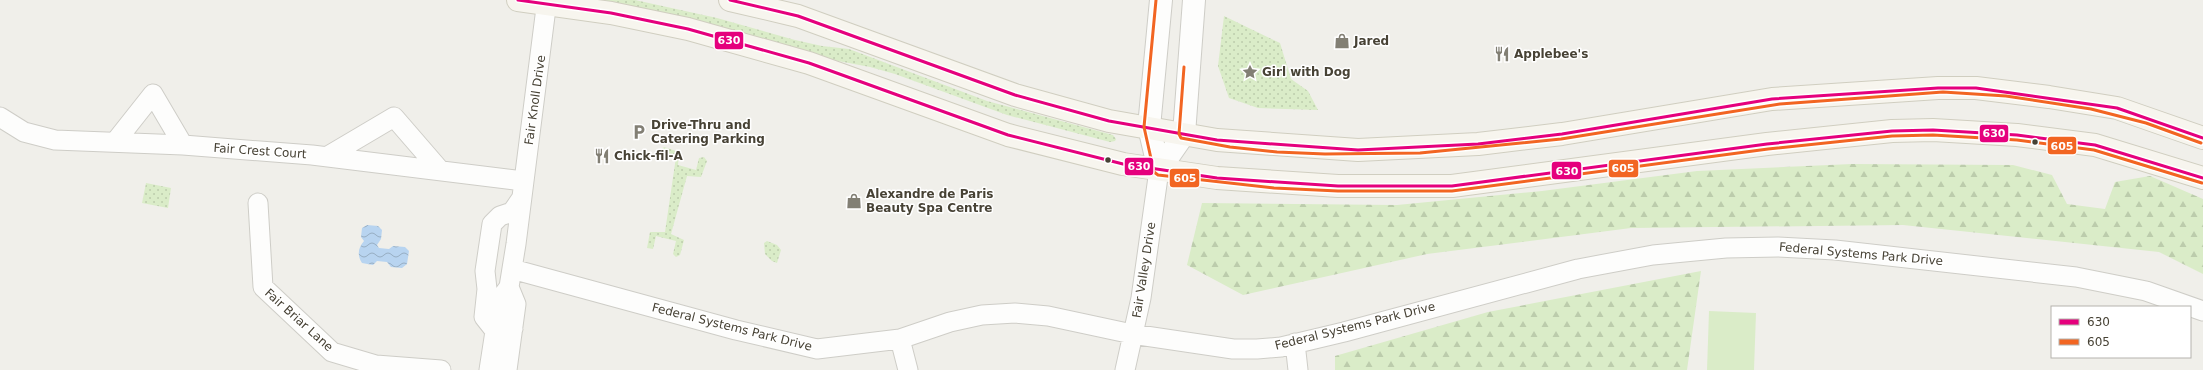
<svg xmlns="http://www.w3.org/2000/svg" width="2203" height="370" viewBox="0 0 2203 370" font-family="'DejaVu Sans',sans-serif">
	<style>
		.green { fill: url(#green-dots) }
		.forest { fill: url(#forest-firs) }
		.pitch { fill: #daecc8 }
		.water { fill: url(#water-waves) }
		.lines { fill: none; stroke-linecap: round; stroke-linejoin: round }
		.minor-casing { stroke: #cecdc7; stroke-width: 21 }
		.tertiary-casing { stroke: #cecdc7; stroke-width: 24 }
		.secondary-casing { stroke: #d0cec0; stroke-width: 24 }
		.minor { stroke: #fdfdfc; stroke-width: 19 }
		.tertiary { stroke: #fdfdfc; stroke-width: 22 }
		.secondary { stroke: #f7f5ee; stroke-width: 22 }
		.bus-1-casing { stroke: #fff; stroke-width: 6 }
		.bus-2-casing { stroke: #fff; stroke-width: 6 }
		.bus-1 { stroke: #e5007d; stroke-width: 3 }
		.bus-2 { stroke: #f26522; stroke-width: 3 }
		.bus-dot { fill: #474235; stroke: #fff; stroke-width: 1.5 }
		.labels { text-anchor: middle; stroke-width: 3; stroke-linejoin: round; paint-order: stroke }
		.poi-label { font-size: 12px; font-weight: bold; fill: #474235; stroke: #fff; text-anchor: start }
		.street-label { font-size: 12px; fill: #474235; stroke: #fff }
		.line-badge { stroke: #fff; stroke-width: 1.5 }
		.badge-label { font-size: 11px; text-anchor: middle; font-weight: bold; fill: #fff }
	</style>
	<defs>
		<pattern id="green-dots" width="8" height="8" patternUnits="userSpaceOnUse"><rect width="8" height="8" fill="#daecc8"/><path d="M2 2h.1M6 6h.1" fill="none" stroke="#bcccac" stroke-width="1.8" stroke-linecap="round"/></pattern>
		<pattern id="forest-firs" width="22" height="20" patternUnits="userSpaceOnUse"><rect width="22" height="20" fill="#daecc8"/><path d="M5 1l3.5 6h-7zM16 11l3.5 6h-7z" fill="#bcccac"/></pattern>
		<pattern id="water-waves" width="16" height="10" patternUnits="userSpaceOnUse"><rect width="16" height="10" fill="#b8d4f0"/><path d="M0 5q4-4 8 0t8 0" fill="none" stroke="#97aec3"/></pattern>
	</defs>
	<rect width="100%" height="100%" fill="#f0efea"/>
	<path class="green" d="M599,0H635L717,18L795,40L822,46L849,49L987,101L1113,135L1116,139L1115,141L1110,142L1007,115L895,74L870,67L822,58L706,23Z
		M1224,16L1280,43L1291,79L1308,91L1318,110L1258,108L1229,98L1218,66Z
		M664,147L679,152L678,165L696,170L699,158L704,157L707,161L701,177L687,176L671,234L684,240L680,255L676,257L673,254L676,241L656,236L653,249L647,248L650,232H665L676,157L661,155V150Z
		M146,183L171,188L168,208L142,203Z
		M767,241L777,245L781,250L777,263L772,261L765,254L764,243Z"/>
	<path class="forest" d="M1852,164L2013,165L2052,175L2067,204L2105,209L2115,182L2150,176L2203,199V274L2159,252L1903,225L1631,228L1427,254L1243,295L1187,265L1202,203L1397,205L1542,191L1697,171Z
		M1701,271L1687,370H1335V356L1488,312Z"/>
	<path class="pitch" d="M1709,311L1756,313L1754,370H1707Z"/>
	<path class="water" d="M367,225L378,226L382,230L381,239L377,245L379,248L389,249L393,246L405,247L409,251L407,264L402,268L391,267L387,262L377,261L373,265L362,263C357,255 358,248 364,241L361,237L362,228Z"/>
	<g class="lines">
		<defs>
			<path id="minor" d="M0,117L24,132L55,140L183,145L312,155L523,181
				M115,142L153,94L183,145
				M328,156L394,117L439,169
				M258,203L263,287L332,352L376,365L441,370
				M512,269L736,330L817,349L900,339L950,322L982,315L1015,313L1048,316L1132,334L1233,349H1257L1281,347L1344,332L1578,269L1653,255L1726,248L1778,247L1835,250L2076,277L2146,291L2203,311
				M513,329L507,334H499L495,331L484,317L487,289L485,271L492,224L500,216L512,212L521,199
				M900,339L908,370
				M1295,343L1298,370
				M489,370L500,299L509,287L516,244L547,0
				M507,370L516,304L509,287
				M1125,370L1141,298L1159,170"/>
			<path id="tertiary" d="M1159,170L1184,134L1194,0
				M1159,170L1149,127L1161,0"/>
			<path id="secondary" d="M518,0L611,13L688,29L809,63L1008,135L1123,164L1217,178L1338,186H1452L1767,144L1892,131L1933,130L2017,135L2095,145L2203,178
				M730,0L798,16L1015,95L1109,121L1217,140L1358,150L1478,144L1562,134L1772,99L1938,88H1976L2049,97L2117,108L2203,138"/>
		</defs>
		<use href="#minor" class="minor-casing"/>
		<use href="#tertiary" class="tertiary-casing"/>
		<use href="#secondary" class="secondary-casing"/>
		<use href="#minor" class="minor"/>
		<use href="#tertiary" class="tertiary"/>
		<use href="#secondary" class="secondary"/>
		<defs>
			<path id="bus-1" d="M518,0L611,13L688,29L809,63L1008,135L1123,164L1217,178L1338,186H1452L1767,144L1892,131L1933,130L2017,135L2095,145L2203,178
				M730,0L798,16L1015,95L1109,121L1217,140L1358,150L1478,144L1562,134L1772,99L1938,88H1976L2117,108L2203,138"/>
			<path id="bus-2" d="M1156,0L1144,127L1154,172L1158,175L1274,188L1338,191H1452L1768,149L1892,136L1933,135L2017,140L2094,150L2202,183
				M1184,67L1179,134L1181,138L1230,147L1277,152L1325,154L1420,153L1561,139L1780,104L1943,92L2006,96L2091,109L2146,123L2201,143"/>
		</defs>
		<use href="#bus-1" class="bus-1-casing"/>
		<use href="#bus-2" class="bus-2-casing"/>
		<use href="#bus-1" class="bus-1"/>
		<use href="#bus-2" class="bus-2"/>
	</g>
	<defs>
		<symbol id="shop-bare" viewBox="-9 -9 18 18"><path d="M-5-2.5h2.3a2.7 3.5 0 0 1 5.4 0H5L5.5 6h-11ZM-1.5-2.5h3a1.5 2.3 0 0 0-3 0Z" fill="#827f74" stroke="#fff" stroke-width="2.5" paint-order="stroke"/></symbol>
		<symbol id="restaurant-bare" viewBox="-9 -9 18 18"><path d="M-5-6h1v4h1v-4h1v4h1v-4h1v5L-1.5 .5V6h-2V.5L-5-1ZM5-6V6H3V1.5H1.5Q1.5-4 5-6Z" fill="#827f74" stroke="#fff" stroke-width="2.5" paint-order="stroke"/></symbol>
		<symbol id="sight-bare" viewBox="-9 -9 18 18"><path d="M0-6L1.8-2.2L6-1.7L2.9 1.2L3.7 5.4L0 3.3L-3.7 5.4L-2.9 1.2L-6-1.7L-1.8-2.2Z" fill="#827f74" stroke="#fff" stroke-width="2.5" paint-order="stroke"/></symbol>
		<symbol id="parking-bare" viewBox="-9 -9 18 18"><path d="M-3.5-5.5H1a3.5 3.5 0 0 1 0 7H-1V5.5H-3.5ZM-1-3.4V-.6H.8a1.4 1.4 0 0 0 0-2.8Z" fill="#827f74" stroke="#fff" stroke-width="2.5" paint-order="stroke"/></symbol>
	</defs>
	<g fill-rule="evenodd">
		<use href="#shop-bare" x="1331" y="30" width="22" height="22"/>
		<use href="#restaurant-bare" x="1491" y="43" width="22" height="22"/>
		<use href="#sight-bare" x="1239" y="61" width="22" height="22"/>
		<use href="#parking-bare" x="628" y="121" width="22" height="22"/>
		<use href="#restaurant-bare" x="591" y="145" width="22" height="22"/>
		<use href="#shop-bare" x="843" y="190" width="22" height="22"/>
	</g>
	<g class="bus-dot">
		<circle cx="2035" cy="142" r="3.5"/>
		<circle cx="1108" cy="160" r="3.5"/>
	</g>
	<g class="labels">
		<g class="poi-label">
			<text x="1354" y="45">Jared</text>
			<text x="1514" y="58">Applebee's</text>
			<text x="1262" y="76">Girl with Dog</text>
			<text x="651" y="129">Drive-Thru and<tspan x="651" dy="14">Catering Parking</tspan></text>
			<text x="614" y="160">Chick-fil-A</text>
			<text x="866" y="198">Alexandre de Paris<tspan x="866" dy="14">Beauty Spa Centre</tspan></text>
		</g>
		<g class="street-label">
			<text transform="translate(535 100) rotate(-82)" y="4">Fair Knoll Drive</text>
			<text transform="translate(260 151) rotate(4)" y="4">Fair Crest Court</text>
			<text transform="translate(1861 254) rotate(5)" y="4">Federal Systems Park Drive</text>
			<text transform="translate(1144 270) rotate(-81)" y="4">Fair Valley Drive</text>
			<text transform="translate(299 320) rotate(42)" y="4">Fair Briar Lane</text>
			<text transform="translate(1355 326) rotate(-14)" y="4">Federal Systems Park Drive</text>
			<text transform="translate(732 327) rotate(14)" y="4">Federal Systems Park Drive</text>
		</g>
	</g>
	<g class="line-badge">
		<rect x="714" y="31" width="30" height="19" rx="4" fill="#e5007d"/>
		<rect x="1979" y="124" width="30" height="19" rx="4" fill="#e5007d"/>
		<rect x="2047" y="136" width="30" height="19" rx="4" fill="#f26522"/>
		<rect x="1124" y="157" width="30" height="19" rx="4" fill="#e5007d"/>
		<rect x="1608" y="159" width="31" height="19" rx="4" fill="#f26522"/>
		<rect x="1551" y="161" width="31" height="19" rx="4" fill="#e5007d"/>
		<rect x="1169" y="168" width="31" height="20" rx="4" fill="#f26522"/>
	</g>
	<g class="badge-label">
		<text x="729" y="44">630</text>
		<text x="1994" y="137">630</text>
		<text x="2062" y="150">605</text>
		<text x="1139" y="170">630</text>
		<text x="1623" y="172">605</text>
		<text x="1567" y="175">630</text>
		<text x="1185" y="182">605</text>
	</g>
	<rect x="2051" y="306" width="140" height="52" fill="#ffffff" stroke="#b5b3ae"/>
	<rect x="2059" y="319" width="20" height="6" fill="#e5007d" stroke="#b5b3ae"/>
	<text x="2087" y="326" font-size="12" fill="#474235">630</text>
	<rect x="2059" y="339" width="20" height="6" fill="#f26522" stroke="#b5b3ae"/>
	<text x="2087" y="346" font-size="12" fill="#474235">605</text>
</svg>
